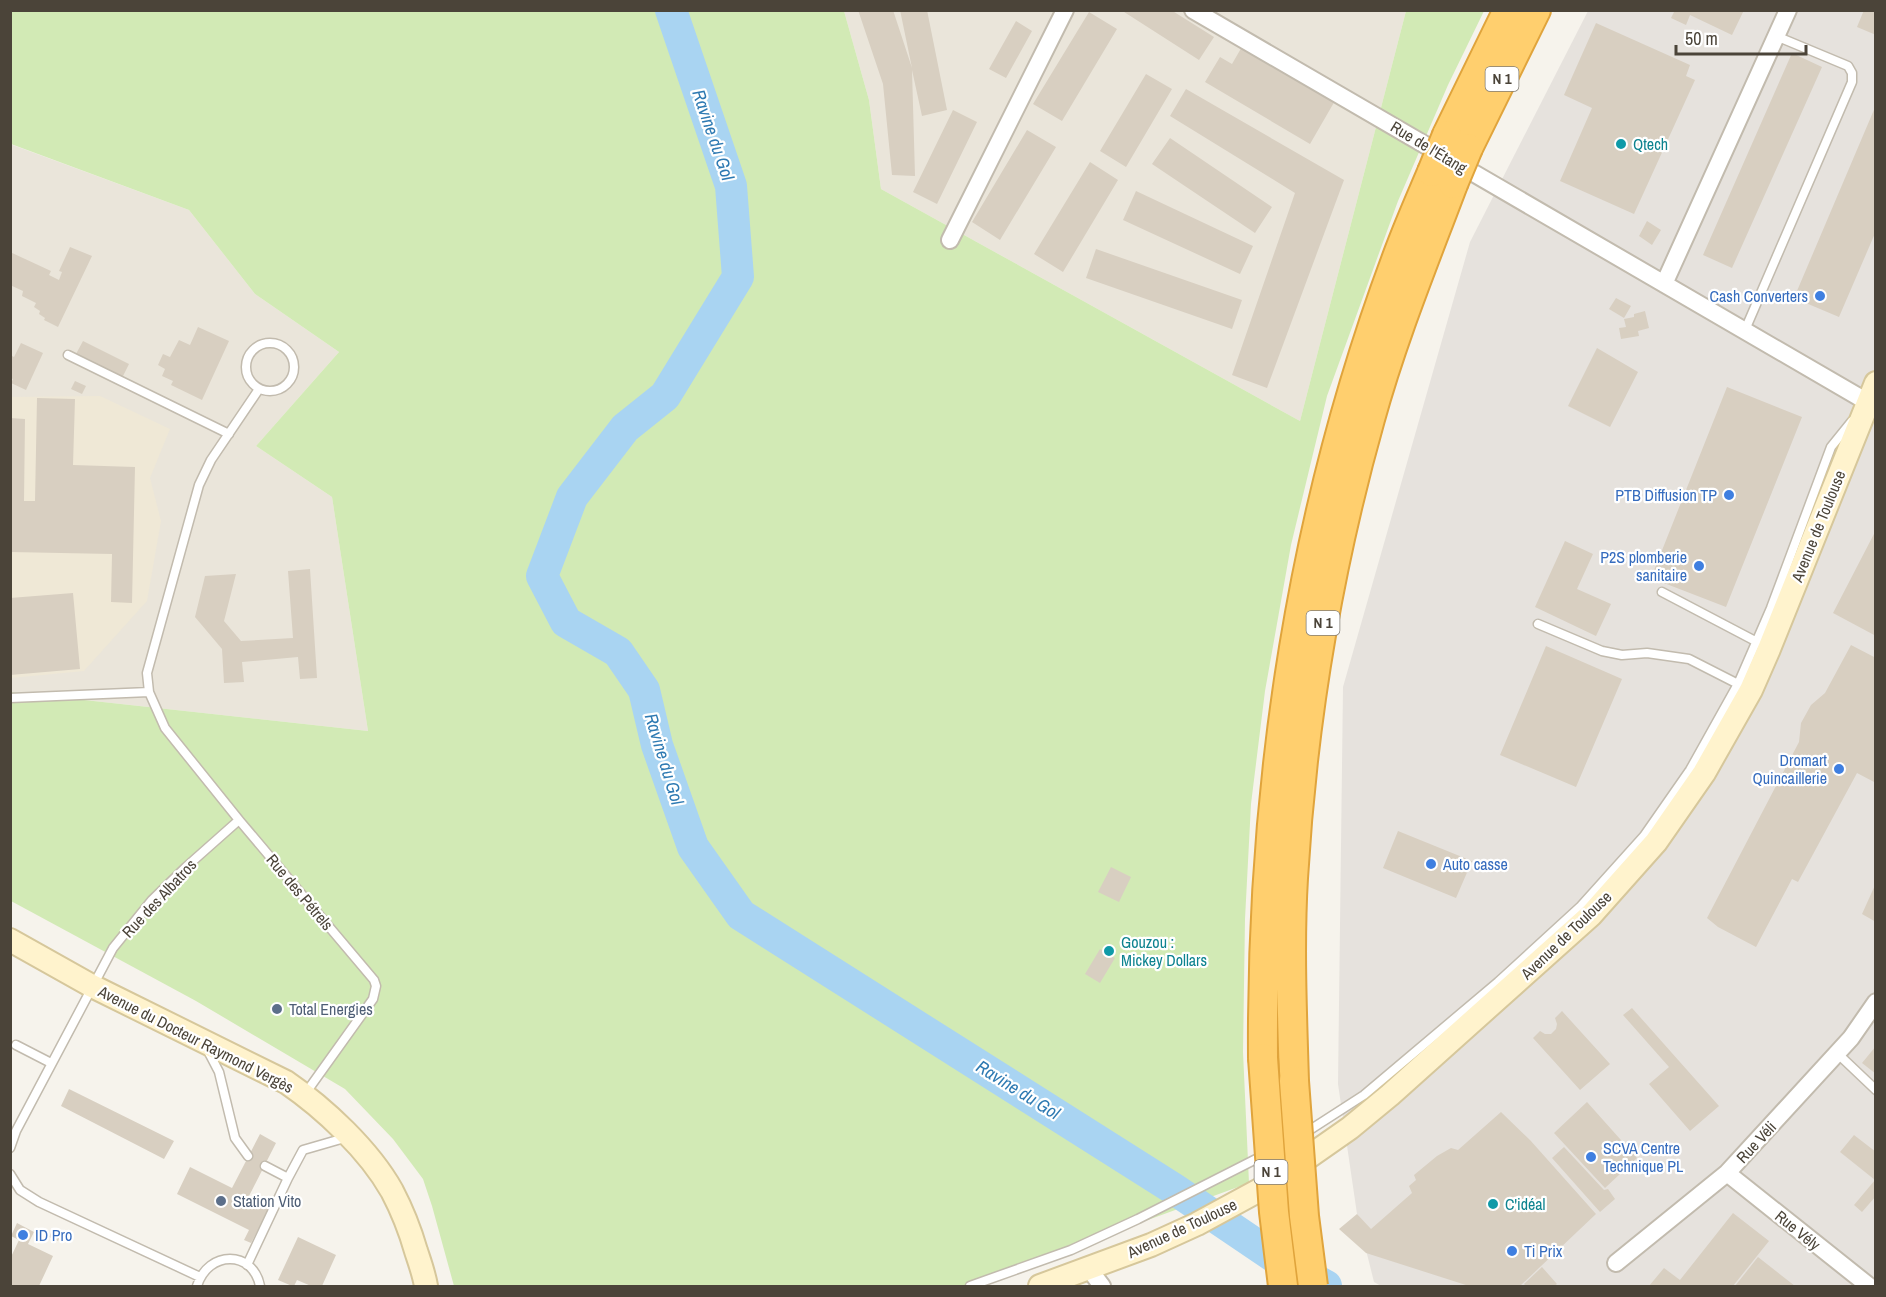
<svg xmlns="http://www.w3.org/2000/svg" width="1886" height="1297" viewBox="0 0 1886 1297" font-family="'Archivo Narrow',sans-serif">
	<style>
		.residential { fill: #eae5da }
		.industrial { fill: #e6e2dd }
		.education { fill: #efe8d6 }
		.green { fill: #d2eab5 }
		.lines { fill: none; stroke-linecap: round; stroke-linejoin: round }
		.river { stroke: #a9d4f2; stroke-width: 32 }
		.building { fill: #d8cfc1 }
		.lane-casing { stroke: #c2bbae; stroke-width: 11 }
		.street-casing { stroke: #c2bbae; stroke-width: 20 }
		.secondary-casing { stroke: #d6c79b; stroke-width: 26 }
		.highway-casing { stroke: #e0a43c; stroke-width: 32 }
		.lane { stroke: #fff; stroke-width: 8 }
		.street { stroke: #fff; stroke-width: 16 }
		.secondary { stroke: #fff3cd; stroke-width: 22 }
		.highway { stroke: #ffcf6e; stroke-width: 28 }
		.highway-bridge-casing { stroke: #e0a43c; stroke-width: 32; stroke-linecap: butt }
		.highway-bridge { stroke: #ffcf6e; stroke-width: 28 }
		.culture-dot { fill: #0f9aa8; stroke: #fff; stroke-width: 2 }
		.shop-dot { fill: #3f7fe0; stroke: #fff; stroke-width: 2 }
		.service-dot { fill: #5c6f8a; stroke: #fff; stroke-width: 2 }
		.labels { text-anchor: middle; stroke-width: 4.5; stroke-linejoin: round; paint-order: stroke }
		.shield { fill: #fff; stroke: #817c74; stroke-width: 1.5 }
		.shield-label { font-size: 15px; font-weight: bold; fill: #4b4439 }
		.culture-label { font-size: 16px; fill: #0d838f; stroke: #fff; text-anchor: start }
		.street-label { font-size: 16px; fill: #4b4439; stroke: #fff }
		.shop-label { font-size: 16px; fill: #366cbe; stroke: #fff; text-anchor: end }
		.service-label { font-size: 16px; fill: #4e5e75; stroke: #fff; text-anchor: start }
		.water-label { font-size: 18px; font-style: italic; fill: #2e7ab2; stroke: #fff }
	</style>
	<rect width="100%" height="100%" fill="#f6f3ec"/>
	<path class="residential" d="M844,11H1406L1300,421L881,189L869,100Z
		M10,144L189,210L255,294L339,352L256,446L332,497L368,731L11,692Z"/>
	<path class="industrial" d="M1588,11H1875V1286H1381L1374,1282L1357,1214L1338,1084L1343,687L1470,242Z"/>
	<path class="education" d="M100,396L170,429L150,478L161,521L147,601L84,671L11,678L10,397Z"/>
	<path class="green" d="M10,11H844L869,100L881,189L1300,421L1406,11H1484L1448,85L1398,201L1327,396L1291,545L1265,691L1251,804L1245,919L1243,1052L1249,1183L1044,1258L962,1286H454L432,1206L423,1179L393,1139L345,1089L196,1001L11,901V692L368,731L332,497L256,446L339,352L255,294L189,210L11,144Z"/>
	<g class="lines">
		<path class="river" d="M671,10L731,186L738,277L665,396L625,428L572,497L542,576L566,622L618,652L644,690L657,745L693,847L741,915L1174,1189L1273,1256L1326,1286"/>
	</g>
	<path class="building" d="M858,10H893L912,68L900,10H927L947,110L922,116L912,70L915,176L892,175L883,84Z
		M1121,10H1171L1214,37L1199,60Z
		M1675,10H1744L1732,35L1690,15L1686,25L1671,18Z
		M1864,10H1876V35L1857,27Z
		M1089,12L1117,29L1062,121L1033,104Z
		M1016,21L1032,31L1006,78L989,69Z
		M1596,23L1690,65L1686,76L1695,80L1634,214L1560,181L1592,108L1564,95Z
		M1243,45L1336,99L1310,144L1205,82L1220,57L1232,64Z
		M1792,53L1822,67L1732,268L1703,255Z
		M1146,74L1172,89L1126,167L1100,151Z
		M1186,89L1344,180L1267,388L1232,375L1295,193L1170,116Z
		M1876,105V231L1839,317L1794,298Z
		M953,110L977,122L937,204L913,192Z
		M1027,130L1056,147L1000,240L972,222Z
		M1170,138L1272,207L1255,233L1152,164Z
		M1090,162L1118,180L1063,272L1034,254Z
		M1136,191L1253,246L1240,274L1123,220Z
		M1647,221L1661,230L1652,245L1639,236Z
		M70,247L92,256L58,327L44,320L45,318L39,314L40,311L34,307L36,303L22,296L23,291L10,285V252L51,271L49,275L59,280L62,272L59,271Z
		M1096,249L1242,300L1232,329L1086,278Z
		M1616,298L1631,306L1624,318L1609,309Z
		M1645,311L1649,328L1638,331L1639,336L1621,339L1619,328L1626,327L1624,319L1634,317V314Z
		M198,327L229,341L202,400L171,385L173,381L162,376L165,369L158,365L163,354L170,357L179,340L190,345Z
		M83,341L129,364L122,378L76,354Z
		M21,343L43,353L26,390L11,383L13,379L10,378V355L14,357Z
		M1597,348L1638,372L1610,427L1568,406Z
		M75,381L86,386L82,394L71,389Z
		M1727,387L1802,417L1726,607L1651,578Z
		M37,398L75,399L73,465L135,467L132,603L111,602L112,554L10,552V418L25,419L24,501H35Z
		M1876,530V636L1833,613Z
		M1565,541L1593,554L1577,589L1611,604L1596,636L1535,607Z
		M310,569L317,678L300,679L298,657L242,662L244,682L224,683L222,649L195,617L205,576L236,574L224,621L241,641L293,638L288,571Z
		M73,593L80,669L10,675V598Z
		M1851,645L1876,658V783L1857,773L1798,882L1792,879L1756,947L1718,927L1707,918L1799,742L1801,723L1811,705L1825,693Z
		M1546,646L1622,679L1576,787L1500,755Z
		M1398,831L1472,861L1456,898L1383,868Z
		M1111,867L1131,877L1119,902L1098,892Z
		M1876,883V922L1862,914Z
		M1100,949L1115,958L1100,983L1085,974Z
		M1632,1008L1719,1106L1690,1131L1649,1084L1669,1067L1623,1015Z
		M1562,1011L1610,1064L1580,1090L1533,1038L1540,1031L1545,1034H1551L1556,1029L1557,1024L1555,1018Z
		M1876,1046V1074L1862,1063Z
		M69,1089L174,1141L164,1159L61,1106Z
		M1587,1102L1637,1158L1605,1188L1554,1133Z
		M1501,1112L1530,1140L1596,1214L1520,1286H1469L1366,1253L1339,1229L1357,1214L1371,1229L1412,1193L1409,1186L1416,1180L1414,1175L1437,1156L1451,1148L1458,1150Z
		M260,1134L276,1143L249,1196L270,1207L251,1243L244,1240L249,1230L177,1194L190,1167L232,1188Z
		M1854,1135L1876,1152V1196L1862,1212L1854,1205L1875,1180L1840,1152Z
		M1564,1147L1604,1190L1608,1189L1615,1199L1600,1212L1552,1158Z
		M1733,1213L1769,1241L1733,1286H1649L1664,1268L1680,1280Z
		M17,1223L34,1232L28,1244L53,1256L39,1286H10V1259L19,1240L11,1236Z
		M53,1228L62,1232L58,1241L49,1237Z
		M298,1237L336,1255L322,1286H311L297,1280L294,1286H292L278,1280Z
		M1758,1257L1795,1286H1735Z
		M1542,1267L1557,1284L1554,1286H1526L1524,1284Z"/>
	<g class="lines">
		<defs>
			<path id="lane" d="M1745,330L1852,82V73L1848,66L1776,36
				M246 367a24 24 0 1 1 48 0a24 24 0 1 1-48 0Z
				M68,355L229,434
				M259,389L211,460L199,485L147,673L149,692L165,728L239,820L374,980L376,986L373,999L305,1094
				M1662,592L1761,644
				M1538,624L1602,651L1622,655L1647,653L1689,659L1742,686
				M10,698L149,692
				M16,1045L51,1063
				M207,1049L219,1072L235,1138L248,1156
				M1837,1053L1876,1090
				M1302,1135L1364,1095L1498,982L1581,906L1644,836L1690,770L1738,684L1771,608L1831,447L1852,421
				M10,1148L16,1131L113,948L152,900L186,867L239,820
				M265,1166L288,1178
				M10,1174L20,1190L39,1202L200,1277
				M247,1265L288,1178L303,1150L348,1137
				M197,1286C208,1250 253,1250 260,1286
				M970,1286L1071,1250L1138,1219L1264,1155"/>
			<path id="street" d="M1193,10L1876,407
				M950,240L1065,10
				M1664,284L1788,10
				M1727,1173L1869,1286
				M1616,1263L1727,1173L1851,1038L1876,1002
				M1089,1269L1102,1286"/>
			<path id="secondary" d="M10,940L92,986L286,1082C324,1108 369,1150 392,1191C402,1210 410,1230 416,1251C420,1263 424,1274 426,1286
				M1040,1286L1151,1245L1197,1224L1267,1186L1350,1128L1390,1095L1591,915L1656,842L1704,773L1751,690L1769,649L1876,383"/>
			<path id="highway" d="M1447,135L1508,10
				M1468,148L1536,10
				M1263,1058C1261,784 1302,509 1399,252C1409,225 1421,198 1432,172
				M1294,1081C1292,1013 1289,945 1293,878C1302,723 1328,568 1370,419C1392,339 1424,261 1453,184"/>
		</defs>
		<use href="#lane" class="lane-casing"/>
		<use href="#street" class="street-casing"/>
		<use href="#secondary" class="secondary-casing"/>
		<use href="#highway" class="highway-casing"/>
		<use href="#lane" class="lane"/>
		<use href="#street" class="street"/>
		<use href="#secondary" class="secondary"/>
		<use href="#highway" class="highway"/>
		<defs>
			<path id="highway-bridge" d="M1432,172L1447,135
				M1453,184L1468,148
				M1263,1058L1274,1212L1283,1286
				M1294,1081L1304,1216L1313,1286"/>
		</defs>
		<use href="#highway-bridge" class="highway-bridge-casing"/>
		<use href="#highway-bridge" class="highway-bridge"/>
	</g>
	<g class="culture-dot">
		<circle cx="1621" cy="144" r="6"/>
		<circle cx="1109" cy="951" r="6"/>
		<circle cx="1493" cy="1204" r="6"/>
	</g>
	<g class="shop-dot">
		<circle cx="1820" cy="296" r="6"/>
		<circle cx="1729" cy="495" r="6"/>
		<circle cx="1699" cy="566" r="6"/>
		<circle cx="1839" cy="769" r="6"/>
		<circle cx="1431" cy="864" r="6"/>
		<circle cx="1591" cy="1157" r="6"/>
		<circle cx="23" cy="1235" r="6"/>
		<circle cx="1512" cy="1251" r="6"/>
	</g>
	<g class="service-dot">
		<circle cx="277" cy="1009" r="6"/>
		<circle cx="221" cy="1201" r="6"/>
	</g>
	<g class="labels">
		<g class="shield">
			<rect x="1485.5" y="67" width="33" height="24" rx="4.5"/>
			<rect x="1306.5" y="611" width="33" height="24" rx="4.5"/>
			<rect x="1254.5" y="1160" width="33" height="24" rx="4.5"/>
		</g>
		<g class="shield-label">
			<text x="1502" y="84">N 1</text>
			<text x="1323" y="628">N 1</text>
			<text x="1271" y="1177">N 1</text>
		</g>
		<g class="culture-label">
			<text x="1633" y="150">Qtech</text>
			<text x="1121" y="948">Gouzou :<tspan x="1121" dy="18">Mickey Dollars</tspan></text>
			<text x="1505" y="1210">C'idéal</text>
		</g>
		<g class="street-label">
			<text transform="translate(1429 147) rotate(31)" y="6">Rue de l'Étang</text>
			<text transform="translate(1818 526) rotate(-68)" y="6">Avenue de Toulouse</text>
			<text transform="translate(300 892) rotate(50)" y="6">Rue des Pétrels</text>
			<text transform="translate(159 898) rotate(-47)" y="6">Rue des Albatros</text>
			<text transform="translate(1566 935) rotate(-44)" y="6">Avenue de Toulouse</text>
			<text transform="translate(196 1039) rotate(27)" y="6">Avenue du Docteur Raymond Vergès</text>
			<text transform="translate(1756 1142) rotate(-47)" y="6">Rue Véli</text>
			<text transform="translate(1182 1228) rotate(-25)" y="6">Avenue de Toulouse</text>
			<text transform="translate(1798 1230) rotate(39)" y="6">Rue Vély</text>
		</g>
		<g class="shop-label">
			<text x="1808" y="302">Cash Converters</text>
			<text x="1717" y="501">PTB Diffusion TP</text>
			<text x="1687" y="563">P2S plomberie<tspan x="1687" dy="18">sanitaire</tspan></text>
			<text x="1827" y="766">Dromart<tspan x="1827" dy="18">Quincaillerie</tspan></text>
			<text x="1443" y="870" text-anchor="start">Auto casse</text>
			<text x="1603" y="1154" text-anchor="start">SCVA Centre<tspan x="1603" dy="18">Technique PL</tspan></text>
			<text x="35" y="1241" text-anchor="start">ID Pro</text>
			<text x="1524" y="1257" text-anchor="start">Ti Prix</text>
		</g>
		<g class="service-label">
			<text x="289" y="1015">Total Energies</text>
			<text x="233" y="1207">Station Vito</text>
		</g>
		<g class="water-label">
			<text transform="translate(713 135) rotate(71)" y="6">Ravine du Gol</text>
			<text transform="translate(664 759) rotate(73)" y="6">Ravine du Gol</text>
			<text transform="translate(1018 1090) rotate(32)" y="6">Ravine du Gol</text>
		</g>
	</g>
	<rect width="1886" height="1297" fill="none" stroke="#4b4439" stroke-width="24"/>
	<path d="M1676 45v9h130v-9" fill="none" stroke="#4b4439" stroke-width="3"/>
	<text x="1685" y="45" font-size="18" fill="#4b4439" stroke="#ffffff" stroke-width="4.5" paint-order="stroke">50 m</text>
</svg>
